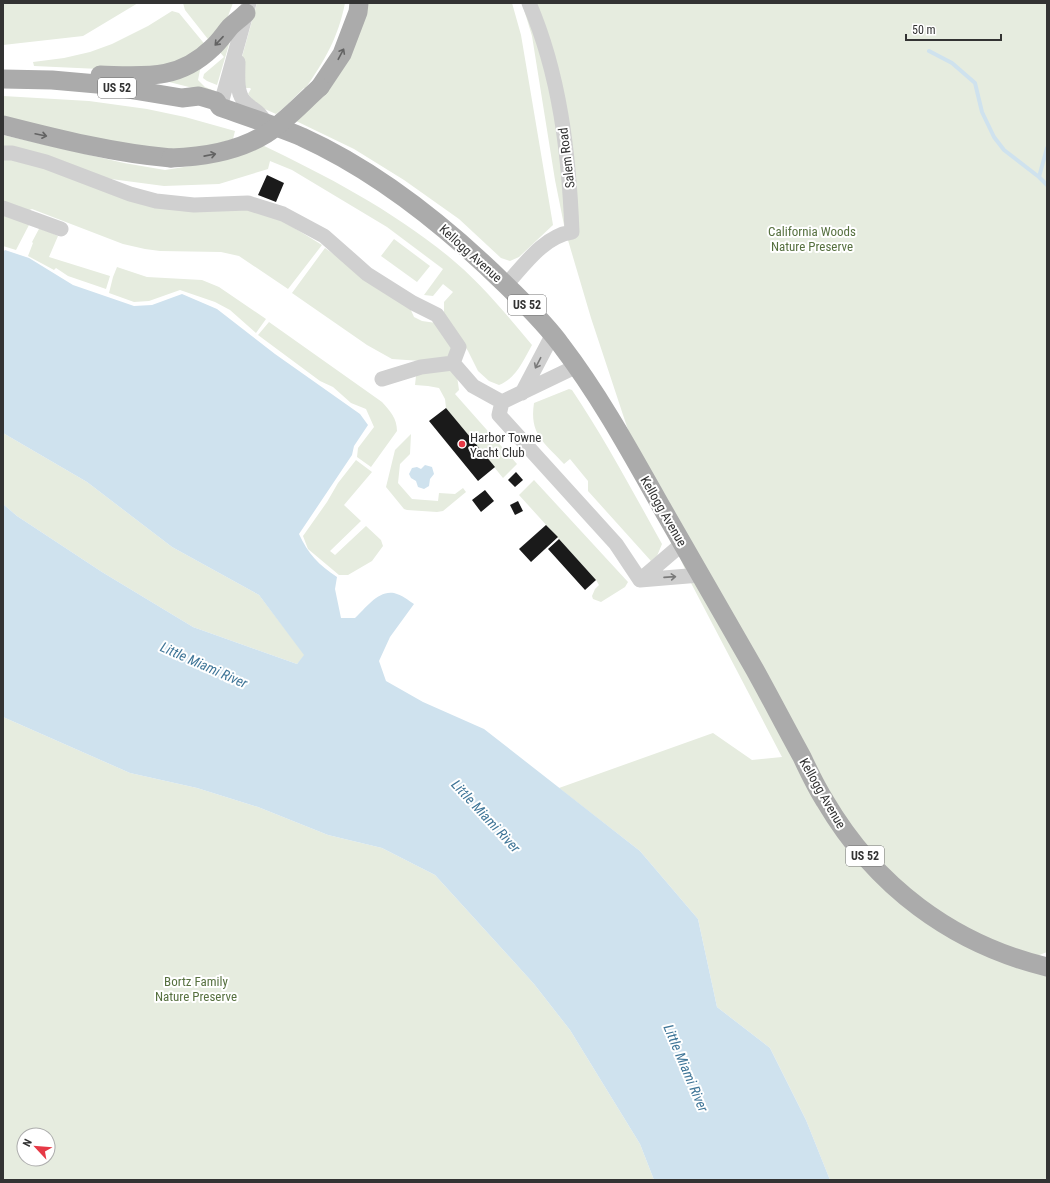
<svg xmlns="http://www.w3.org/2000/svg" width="1050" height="1183" viewBox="0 0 1050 1183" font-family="'Roboto Condensed',sans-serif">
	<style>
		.green { fill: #e6ecdf; fill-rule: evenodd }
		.water { fill: #cfe2ee }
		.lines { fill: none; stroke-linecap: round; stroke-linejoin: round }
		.stream { stroke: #cfe2ee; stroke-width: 4 }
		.building { fill: #1a1a1a }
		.minor { stroke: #d0d0d0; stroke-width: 15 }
		.major { stroke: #ababab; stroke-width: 19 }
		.major-bridge { stroke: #ababab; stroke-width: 19 }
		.oneway { stroke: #636363 }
		.oneway2 { stroke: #7a7a7a }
		.poi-dot { fill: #e63946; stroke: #fff; stroke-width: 1.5 }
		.labels { text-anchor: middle; stroke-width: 4; stroke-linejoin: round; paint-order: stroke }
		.shield { fill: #fff; stroke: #707070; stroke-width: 1 }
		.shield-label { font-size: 12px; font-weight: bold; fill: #333 }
		.street-label { font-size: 13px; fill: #333; stroke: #fff }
		.park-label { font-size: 13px; fill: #56703f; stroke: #fff }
		.poi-label { font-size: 13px; fill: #333; stroke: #fff; text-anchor: start }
		.water-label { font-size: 14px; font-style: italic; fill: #3f7597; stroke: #fff }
	</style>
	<rect width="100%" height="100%" fill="#fff"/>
	<path class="green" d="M3,3H138L83,36L3,45Z
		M183,3H233L225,24L211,43L185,10Z
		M257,3H345C338,38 325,60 305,89L304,88L286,106L276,114L258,106L248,94L251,89L250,88H244L240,64Z
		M363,3H512L521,35L553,225L519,257L510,261L501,258L459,219L404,180L354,149L294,120Z
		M522,3H1047V952L1024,961L1047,967V1180H830L806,1120L770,1048L717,1007L698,919L640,851L559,788L713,733L752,760L782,757L691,583L674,544L630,436L591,318L565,230L555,180L532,36Z
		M172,11L179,13L207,47L196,57L143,71L34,66L33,62L64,58L90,52L112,44L148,26Z
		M230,41L217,85L207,81L203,78L204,74L224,57L218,50Z
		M204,65L200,70L198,80L205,87L215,91L213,93L165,81Z
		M3,96L89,101L147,109L185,117L235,131L233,139L209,146L167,152L144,151L3,117Z
		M3,135L124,163L165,170L209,163L260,144C327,176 390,209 448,256C480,282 506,314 532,345C524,359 516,379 499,385L489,381L478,371L468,351L444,314V302L453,292L443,284L433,296L424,295L443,269L387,227L292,170L270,161L268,169L219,184L164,186L111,179L3,150Z
		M11,156L122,195L245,206L270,213L322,245L288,289L239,256L221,252L160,251L145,249L123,244L32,209L27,211L3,205V157Z
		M3,212L30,223L16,250L3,246Z
		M40,227L58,236L49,257L110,276L106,289L68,276L56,268L54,270L28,256L33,243L32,242Z
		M394,239L430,266L417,282L381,256Z
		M325,248L410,308L414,317L422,321L436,323L457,350L450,358L421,361L392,359L367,345L292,293Z
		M117,267L147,277L202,280L219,287L266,319L256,333L230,310L215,302L180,290L149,301L134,302L109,293L113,277Z
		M269,322L382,402C390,411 397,418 397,431L371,467L357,457L358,448L374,427L366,409L351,403L333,387L320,381L258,335Z
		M456,369L459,390L455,394L517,464L503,478L446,408L445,399L439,388L428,386L415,385L416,376L418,373Z
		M569,389L572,390C605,439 633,492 662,544L657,556L651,561L588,491V481L570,459L564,464C545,443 529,435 534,403Z
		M3,433L87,482L172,547L259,595L305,655L297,664L193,627L102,572L17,516L3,504Z
		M411,434L410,454L400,464L398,483L412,499L438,501L439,493L455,494L463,488L466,492L443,511L437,512L407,510L404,509L386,487L395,450Z
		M356,460L372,472L344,505L361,521L330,551L335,555L366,526L381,540L383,546L372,561L348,575H339L308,549L303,536L327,502L338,483Z
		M534,480L628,582L625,587L601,602L593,599L592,596L595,589L599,585L596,580L519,495Z
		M3,717L130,773L197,788L258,807L328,835L382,848L435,875L534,984L570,1030L640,1144L654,1180H3ZM24,1135H48V1159H24Z"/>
	<path class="water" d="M5,250L29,258L73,285L134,306L152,305L182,294L217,309L275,354L360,414L368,425L354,446L352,455L299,534C308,554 319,565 337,577L335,589L341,618H355C366,608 378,590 394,593C402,595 408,600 414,604L390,637L379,661L386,681L423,702L484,729L640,851L698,919L717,1007L770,1048L806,1120L830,1180H654L640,1144L570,1030L534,984L435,875L382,848L328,835L258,807L197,788L130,773L3,717V504L17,516L102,572L193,627L297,664L304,655L259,595L172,547L87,482L3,433V252Z
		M425,465L432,467L434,474L430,479L429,486L424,489L418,487L416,481L411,478L409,474L412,468L417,467L421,469Z"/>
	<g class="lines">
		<path class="stream" d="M929,51L952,63L975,83L982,112L994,137L1004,150L1039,177L1047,185
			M1039,177L1047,148"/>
	</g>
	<path class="building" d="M267,175L284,183L276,202L258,195Z
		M446,408L495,467L478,481L429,421Z
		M516,472L523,480L515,487L508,480Z
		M485,490L494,501L481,512L472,500Z
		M518,501L523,511L515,515L510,505Z
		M546,525L558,537L531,562L519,549Z
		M559,539L596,580L585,590L548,549Z"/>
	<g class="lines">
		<path class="minor" d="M238,62C238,74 236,90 243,100C251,110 260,110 265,123
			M220,107L249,3
			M3,153H12L46,162L130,194L156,201L194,205L248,203L283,214L324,236L367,274L413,303L437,315L459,347L453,363
			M3,208L61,229
			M506,285C524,265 544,236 572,232C569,154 560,75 529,3
			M382,379L421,367L453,363L473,386L502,402
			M522,393L553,334
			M502,402L499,415L616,544L640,580
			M502,402L577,366
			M640,580L700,575
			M640,580L682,544"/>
		<path class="major" d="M100,75C144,76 178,81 212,48C219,42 224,34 230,27C235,22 241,18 246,13
			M3,79L52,80L97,84L182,98L199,96L216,101L220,107C248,117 276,126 302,137C379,172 447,227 507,286C526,305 545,323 561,345C600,396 631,453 662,508C693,562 724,616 755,670C771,699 786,728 802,757C809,772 816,787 825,801C875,886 952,944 1047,967
			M320,87L342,54L358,12L359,3
			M3,125C58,139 114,153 171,158"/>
		<path class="major-bridge" d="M171,158C204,157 237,152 266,134C286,121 302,103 320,87"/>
	</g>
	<defs><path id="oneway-shaft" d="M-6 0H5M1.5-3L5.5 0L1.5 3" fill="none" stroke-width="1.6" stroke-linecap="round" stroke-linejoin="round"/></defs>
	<g class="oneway">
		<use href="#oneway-shaft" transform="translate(219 41) rotate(133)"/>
		<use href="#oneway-shaft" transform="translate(341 54) rotate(-62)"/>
		<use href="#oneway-shaft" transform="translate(41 135) rotate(12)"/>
		<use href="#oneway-shaft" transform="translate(210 155) rotate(-11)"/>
	</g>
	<g class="oneway2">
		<use href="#oneway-shaft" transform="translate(538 363) rotate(117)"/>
		<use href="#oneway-shaft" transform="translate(670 577) rotate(-4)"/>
	</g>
	<circle class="poi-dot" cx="462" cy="444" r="4"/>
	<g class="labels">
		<g class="shield">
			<rect x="98" y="78" width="38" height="20" rx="3"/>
			<rect x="508" y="295" width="38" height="20" rx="3"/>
			<rect x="846" y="846" width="38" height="20" rx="3"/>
		</g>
		<g class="shield-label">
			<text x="117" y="92">US 52</text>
			<text x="527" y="309">US 52</text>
			<text x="865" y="860">US 52</text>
		</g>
		<g class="street-label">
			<text transform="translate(566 158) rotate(-97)" y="5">Salem Road</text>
			<text transform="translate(471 253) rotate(42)" y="5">Kellogg Avenue</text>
			<text transform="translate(664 511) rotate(60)" y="5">Kellogg Avenue</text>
			<text transform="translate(823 793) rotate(60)" y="5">Kellogg Avenue</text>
		</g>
		<g class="park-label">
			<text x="812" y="236">California Woods<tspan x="812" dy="15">Nature Preserve</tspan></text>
			<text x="196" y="986">Bortz Family<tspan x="196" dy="15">Nature Preserve</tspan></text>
		</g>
		<g class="poi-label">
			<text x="470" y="442">Harbor Towne<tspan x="470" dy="15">Yacht Club</tspan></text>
		</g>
		<g class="water-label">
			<text transform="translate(204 665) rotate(24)" y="5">Little Miami River</text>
			<text transform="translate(486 816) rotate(47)" y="5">Little Miami River</text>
			<text transform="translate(686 1068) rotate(67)" y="5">Little Miami River</text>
		</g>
	</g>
	<rect width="1050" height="1183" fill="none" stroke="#333333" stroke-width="8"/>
	<g transform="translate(36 1147) rotate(296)"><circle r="19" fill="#ffffff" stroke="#adadad"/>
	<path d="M0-3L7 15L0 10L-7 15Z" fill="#e63946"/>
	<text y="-6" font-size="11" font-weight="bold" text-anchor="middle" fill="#333333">N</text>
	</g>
	<path d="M906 34v6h95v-6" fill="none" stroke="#333333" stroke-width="2"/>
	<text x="912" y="34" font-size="12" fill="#333333" stroke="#ffffff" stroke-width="3" paint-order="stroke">50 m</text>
</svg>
